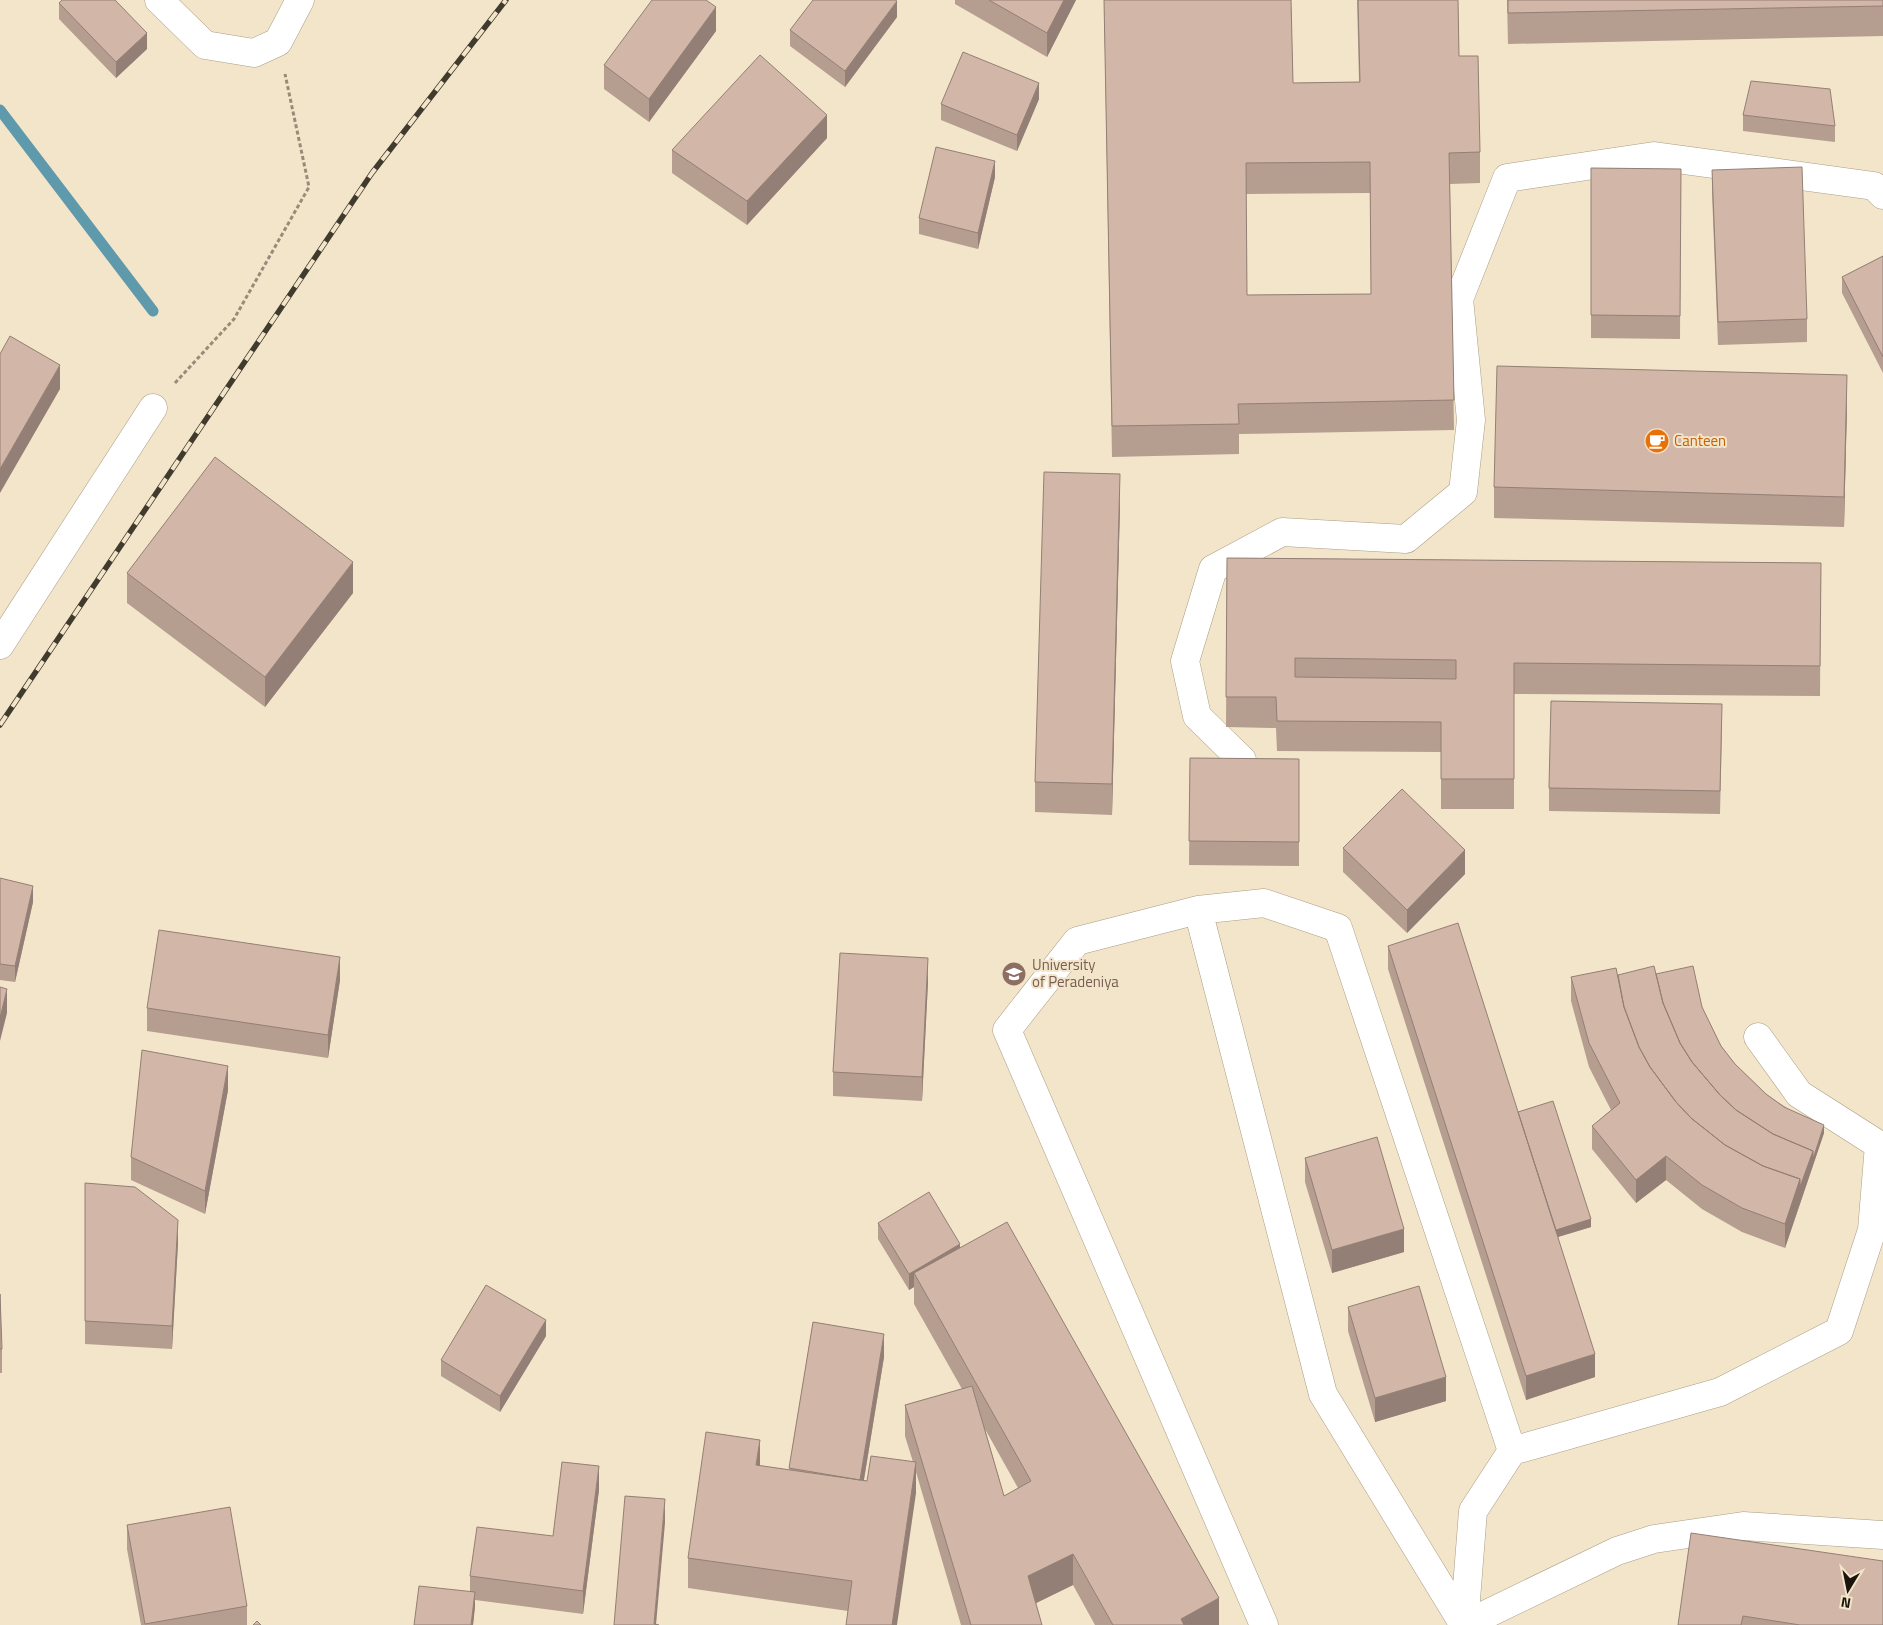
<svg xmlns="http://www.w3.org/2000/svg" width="1883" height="1625" viewBox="0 0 1883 1625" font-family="'Titillium Web',sans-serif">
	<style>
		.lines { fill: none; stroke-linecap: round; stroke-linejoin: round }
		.stream { stroke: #5e99ac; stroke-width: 11 }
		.minor-casing { stroke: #aa9d84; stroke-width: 29 }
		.path { stroke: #978c79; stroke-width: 3; stroke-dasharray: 4 2.5; stroke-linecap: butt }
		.minor { stroke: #fff; stroke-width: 28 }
		.rail-casing { stroke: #413b2e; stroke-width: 5.5 }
		.rail { stroke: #f3e5ca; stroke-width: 4; stroke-dasharray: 11; stroke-linecap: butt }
		.wall { fill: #b59d90; fill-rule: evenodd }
		.shaded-wall { fill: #937f75 }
		.building { fill: #d2b6a7; stroke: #937f75; fill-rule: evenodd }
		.labels { text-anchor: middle; stroke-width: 4; stroke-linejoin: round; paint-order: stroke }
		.food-label { font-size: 15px; fill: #c56008; stroke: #f3e5ca; text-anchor: start }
		.education-label { font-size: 15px; fill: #785e54; stroke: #f3e5ca; text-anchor: start }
	</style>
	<rect width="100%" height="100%" fill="#f3e5ca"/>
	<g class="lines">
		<path class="stream" d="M0,110L153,311"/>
		<defs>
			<path id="minor" d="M159,0L205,45L254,53L278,42L300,0
				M0,645L153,408
				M1242,760L1197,716L1185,661L1213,569L1282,532L1406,539L1463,492L1471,420L1459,299L1507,178L1654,156L1874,186L1883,195
				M1198,910L1323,1394L1464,1625
				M1758,1037L1799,1094L1879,1145L1872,1230L1839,1331L1720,1392L1512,1451L1473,1511L1464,1625L1617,1551L1654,1539L1743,1526L1883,1535
				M1264,1625L1007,1030L1077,941L1198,910L1264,903L1338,928L1512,1451"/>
		</defs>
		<use href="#minor" class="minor-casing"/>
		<path class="path" d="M175,383L234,319L309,187L285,74"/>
		<use href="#minor" class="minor"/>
		<defs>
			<path id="rail" d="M0,725L372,173L506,0"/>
		</defs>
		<use href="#rail" class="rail-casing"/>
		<use href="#rail" class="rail"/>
	</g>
	<path class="wall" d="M955,0H1076L1047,57L955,4Z
		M1104,0H1291L1293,83L1359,82L1357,0H1458L1459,56L1480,152V183L1450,184L1454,430L1239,434V454L1112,457ZM1370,193L1371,294L1247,295L1246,194Z
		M1507,0H1883V36L1508,44Z
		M59,3L147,49L116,78L59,19Z
		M897,17L845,87L790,46V30Z
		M716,31L649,122L604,89V65Z
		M1039,99L1017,151L941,120V104Z
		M1743,115L1835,126V142L1743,131Z
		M827,138L747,225L672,173V150Z
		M1591,168L1681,169L1680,339L1591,338Z
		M1712,170L1807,319V342L1718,345L1712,193Z
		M995,177L978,249L919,234V218Z
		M1883,256V373L1842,293V277Z
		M1847,406L1844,527L1494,518V487Z
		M1120,505L1112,815L1035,812V782Z
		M1227,558L1821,563L1820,696L1514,694V809H1441V752L1277,751L1276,728L1226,727Z
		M127,573L353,593L265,707L127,603Z
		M1722,727L1720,814L1549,811V788Z
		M1190,758L1299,759V866L1189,865Z
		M1343,848L1465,874L1407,933L1343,872Z
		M0,878L33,902L15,982L0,980Z
		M1388,946L1518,1112L1591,1227L1558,1237L1595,1377L1526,1400L1388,969Z
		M1656,974L1702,1007L1721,1046L1735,1064L1766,1094L1824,1133L1785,1248L1742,1232L1702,1209L1666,1180L1636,1203L1592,1149V1126L1611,1110L1589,1067L1571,1001V977Z
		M340,980L328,1058L147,1031V1008Z
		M928,982L922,1101L833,1096V1072Z
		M228,1090L205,1214L131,1180V1157Z
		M1305,1158L1404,1252L1332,1273L1305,1182Z
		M85,1183L178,1243L172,1349L85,1344Z
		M878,1223L960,1248L1219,1625H1095L1073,1585L1036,1603L1042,1625H961L916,1472V1493L848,1611L688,1588V1558L760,1466L789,1470L813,1322L884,1357L864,1480L867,1481L913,1462L905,1436V1405L962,1389L914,1304V1287L909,1290L878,1239ZM985,1429L1018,1488L1004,1496Z
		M0,1294L2,1349V1373H0Z
		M1348,1307L1446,1401L1375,1422L1348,1331Z
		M546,1336L500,1412L441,1376V1360Z
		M599,1490L583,1614L475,1600L473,1625H414L470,1592V1576L553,1536Z
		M127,1525L247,1606V1625H141L127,1549Z
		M1883,1561V1625H1678Z"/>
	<path class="shaded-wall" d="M1064,0H1076L1047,57V33Z
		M897,1V17L845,87V71Z
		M716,7V31L649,122V99Z
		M147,33V49L116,78V62Z
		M1039,83V99L1017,151V135Z
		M827,115V138L747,225V201Z
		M995,161V177L978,249V233Z
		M60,365V389L0,493V469Z
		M1847,375V406L1844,527V497Z
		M1120,474V505L1112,815V784Z
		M353,562V593L265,707V677Z
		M1465,850V874L1407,933V910Z
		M33,886V902L15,982V966Z
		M340,957V980L328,1058V1035Z
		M928,958V982L922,1101V1077Z
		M7,989V1013L0,1041V1018Z
		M228,1066V1090L205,1214V1191Z
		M1824,1125V1133L1785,1248V1224L1800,1179Z
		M1666,1156V1180L1636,1203V1180Z
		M1591,1219V1227L1551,1239V1231Z
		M178,1220V1243L172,1349V1326Z
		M1404,1229V1252L1332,1273V1250Z
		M960,1244V1260L914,1273V1287L909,1290V1274Z
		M546,1320V1336L500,1412V1396Z
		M884,1334V1357L860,1503V1480Z
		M1595,1354V1377L1526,1400V1376Z
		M1446,1377V1401L1375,1422V1398Z
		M760,1440V1470L756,1465Z
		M916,1462V1493L897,1625H892Z
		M599,1466V1490L583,1614V1591Z
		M665,1499V1523L656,1625H654Z
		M1073,1554V1585L1028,1607V1576Z
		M475,1592V1608L473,1625H471Z
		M1219,1598V1625H1181V1619Z"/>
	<path class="building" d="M62,0H115L147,33L116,62L59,3Z
		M652,0H706L716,7L649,99L604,65Z
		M813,0H895L897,1L845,71L790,30Z
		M989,0H1064L1047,33Z
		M1104,0H1291L1293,83L1360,82L1358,0H1458L1459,56H1478L1480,152L1449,153L1454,400L1238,404L1239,424L1112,426ZM1370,162L1371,294L1247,295L1246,163Z
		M1508,0H1883V6L1508,13Z
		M963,52L1039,83L1017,135L941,104Z
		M760,55L827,115L747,201L672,150Z
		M1751,81L1830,89L1835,126L1743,115Z
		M936,147L995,161L978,233L919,218Z
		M1802,167L1807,319L1718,322L1712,170Z
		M1591,168L1681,169L1680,316L1591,315Z
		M1883,256V357L1842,277Z
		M10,336L60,365L0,469V354Z
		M1497,366L1847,375L1844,497L1494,487Z
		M215,457L353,562L265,677L127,573Z
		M1044,472L1120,474L1112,784L1035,782Z
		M1227,558L1821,563L1820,666L1514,663V779H1441V722L1277,721L1276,697H1226ZM1295,658L1456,660V679L1295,677Z
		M1551,701L1722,704L1720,791L1549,788Z
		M1190,758L1299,759V842L1189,841Z
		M1402,789L1465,850L1407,910L1343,848Z
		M0,878L33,886L15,966L0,964Z
		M1458,923L1595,1354L1526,1376L1388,946Z
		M159,930L340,957L328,1035L147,1008Z
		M840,953L928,958L922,1077L833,1072Z
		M1654,966L1663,1003L1680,1043L1692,1062L1720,1095L1736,1110L1773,1134L1813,1151L1800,1187V1179L1763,1166L1725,1145L1691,1118L1676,1102L1650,1067L1639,1047L1624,1007L1618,975Z
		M1693,966L1702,1007L1721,1046L1735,1064L1766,1094L1784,1107L1824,1125L1813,1159V1151L1773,1134L1736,1110L1720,1095L1692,1062L1680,1043L1663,1003L1656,974Z
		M1616,968L1624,1007L1639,1047L1650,1067L1676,1102L1691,1118L1725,1145L1763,1166L1800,1179L1785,1224L1742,1208L1702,1185L1666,1156L1636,1180L1592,1126L1620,1103L1589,1043L1571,977Z
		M0,987L7,989L0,1018Z
		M142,1050L228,1066L205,1191L131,1157Z
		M1553,1101L1591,1219L1556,1230L1518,1112Z
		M1377,1137L1404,1229L1332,1250L1305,1158Z
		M85,1183L135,1187L178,1220L172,1326L85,1321Z
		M929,1192L960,1244L909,1274L878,1223Z
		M1007,1222L1219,1598L1181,1619L1184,1625H1113L1073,1554L1028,1576L1042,1625H971L905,1405L972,1386L1004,1496L1031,1481L914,1273Z
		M486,1285L546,1320L500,1396L441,1360Z
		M1419,1286L1446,1377L1375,1398L1348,1307Z
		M0,1294L2,1349H0Z
		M813,1322L884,1334L860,1480L789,1468Z
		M706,1432L760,1440L756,1465L867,1481L871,1456L916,1462L892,1625H846L852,1581L688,1558Z
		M562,1462L599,1466L583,1591L470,1576L477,1527L553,1536Z
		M625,1496L665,1499L654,1624L659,1625H614Z
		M230,1507L247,1606L145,1624L127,1525Z
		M1691,1533L1883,1561V1625H1800L1743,1616L1741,1625H1678Z
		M419,1586L475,1592L471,1625H414Z
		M257,1621L261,1625H253Z"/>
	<defs>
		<symbol id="cafe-disc" viewBox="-11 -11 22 22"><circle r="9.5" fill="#e8710a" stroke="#f3e5ca"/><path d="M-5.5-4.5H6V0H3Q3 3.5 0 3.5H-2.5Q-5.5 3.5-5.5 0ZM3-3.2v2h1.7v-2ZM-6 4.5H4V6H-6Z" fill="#fff"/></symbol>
		<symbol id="university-disc" viewBox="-11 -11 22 22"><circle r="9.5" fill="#8d6e63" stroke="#f3e5ca"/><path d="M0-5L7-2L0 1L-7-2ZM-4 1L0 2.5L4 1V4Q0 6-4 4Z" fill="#fff"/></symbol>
	</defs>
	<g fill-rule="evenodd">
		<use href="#cafe-disc" x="1643" y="427" width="28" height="28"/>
		<use href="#university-disc" x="1000" y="960" width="28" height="28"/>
	</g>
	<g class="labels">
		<g class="food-label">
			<text x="1674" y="446">Canteen</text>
		</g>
		<g class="education-label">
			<text x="1032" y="970">University<tspan x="1032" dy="17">of Peradeniya</tspan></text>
		</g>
	</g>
	<g transform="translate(1848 1590) rotate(190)" stroke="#f3e5ca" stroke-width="4" paint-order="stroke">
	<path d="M0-4L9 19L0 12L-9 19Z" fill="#1a150c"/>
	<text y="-8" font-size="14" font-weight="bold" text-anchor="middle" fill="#1a150c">N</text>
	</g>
</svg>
